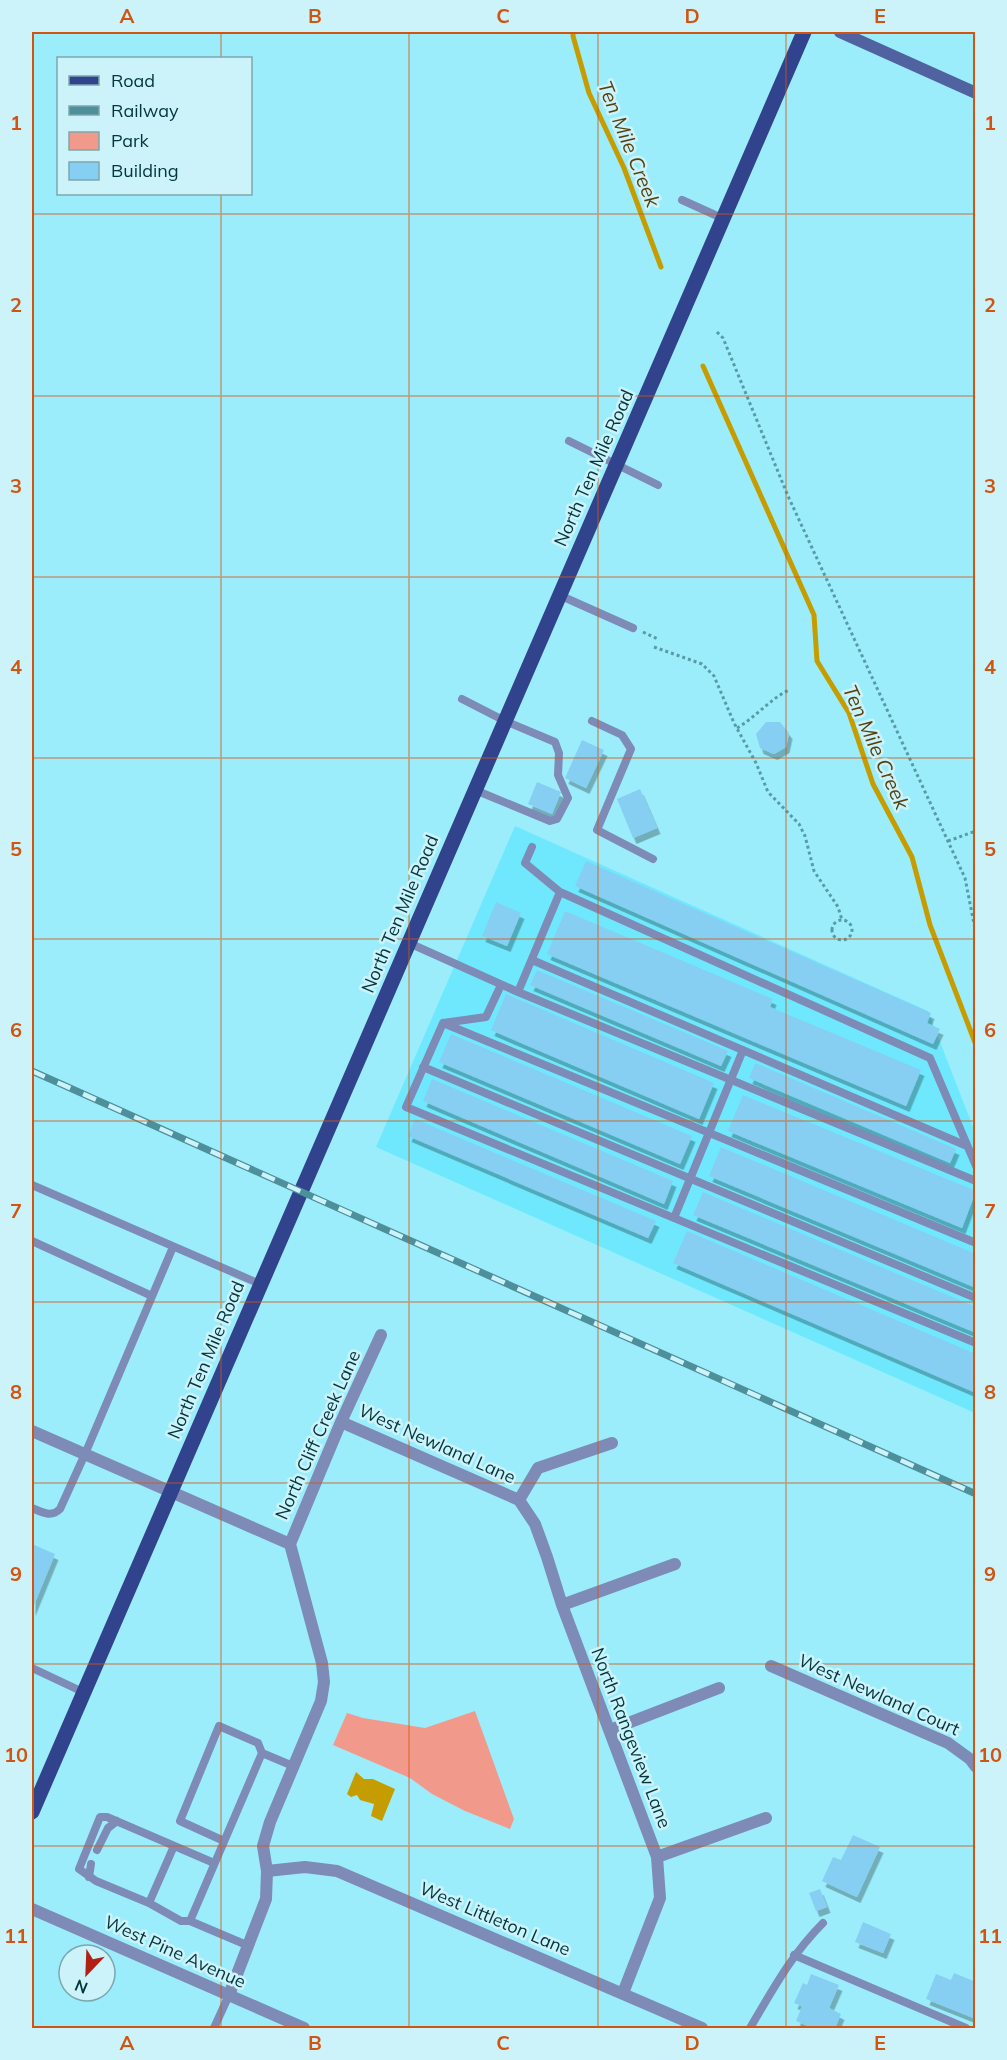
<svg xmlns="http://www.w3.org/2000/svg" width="1007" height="2060" viewBox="0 0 1007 2060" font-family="Mulish,sans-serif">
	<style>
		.built { fill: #6fe8fd }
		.green { fill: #f19a8c }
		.water { fill: #c69d00 }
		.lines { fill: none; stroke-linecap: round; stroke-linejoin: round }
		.stream { stroke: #c69d00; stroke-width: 5 }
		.building { fill: #86cff2; filter: url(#shadow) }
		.path { stroke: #579ba6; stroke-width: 3; stroke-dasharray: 3 3; stroke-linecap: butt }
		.service { stroke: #7d8bb6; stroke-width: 8 }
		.minor { stroke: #7d8bb6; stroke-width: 12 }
		.tertiary { stroke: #7d8bb6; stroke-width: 12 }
		.secondary { stroke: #50629f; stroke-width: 12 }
		.primary { stroke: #32438e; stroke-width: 15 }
		.rail-casing { stroke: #4d8f9a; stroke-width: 7 }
		.rail { stroke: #cdf3fa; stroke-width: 4.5; stroke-dasharray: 14; stroke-linecap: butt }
		.grid { fill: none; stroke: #d15511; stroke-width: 1.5; stroke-opacity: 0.55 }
		.labels { text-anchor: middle; stroke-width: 5; stroke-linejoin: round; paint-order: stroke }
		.street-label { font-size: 18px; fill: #02353c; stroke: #cdf3fa }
		.water-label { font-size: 20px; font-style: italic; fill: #53420f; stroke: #cdf3fa }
		.neatline { fill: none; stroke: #d15511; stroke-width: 2 }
		.grid-label { font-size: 20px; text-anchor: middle; font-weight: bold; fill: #d15511 }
	</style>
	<defs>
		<filter id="shadow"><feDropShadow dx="3.5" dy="6" stdDeviation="0" flood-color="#0004"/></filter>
	</defs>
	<rect width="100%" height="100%" fill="#9cedfc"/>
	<path class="built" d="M515,826L928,1011L975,1132V1413L376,1147Z"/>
	<path class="green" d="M475,1711L514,1819L510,1829L465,1811L432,1794L410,1778L333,1745L347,1713L363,1718L425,1728Z"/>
	<path class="water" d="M356,1772L364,1779H373L395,1789L382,1821L371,1816L374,1804L360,1800L357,1795L351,1797L347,1794Z"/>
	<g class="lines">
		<path class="stream" d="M573,32V36L589,93L624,168L661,267
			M703,366L814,615L817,661L849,713L873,784L912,857L930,925L976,1045"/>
	</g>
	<path class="building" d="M766,722H780L789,733L786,747L774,754L760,748L756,734Z
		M582,740L604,750L586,788L565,778Z
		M537,782L561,792L552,814L528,804Z
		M640,789L657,828L633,838L617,799Z
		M586,861L931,1013L927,1023L940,1029L933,1044L575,886Z
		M496,902L521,913L507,946L482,936Z
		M565,911L773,999L770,1007L921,1070L906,1106L547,954Z
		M537,970L728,1051L721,1066L530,985Z
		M506,994L714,1083L699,1119L491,1030Z
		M451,1034L692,1136L680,1164L439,1062Z
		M755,1063L956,1149L950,1163L749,1078Z
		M432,1079L673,1181L664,1204L423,1101Z
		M743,1095L976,1191L962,1228L728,1131Z
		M415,1119L656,1221L648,1238L408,1136Z
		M721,1147L976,1254V1288L709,1176Z
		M703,1192L976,1307V1333L693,1215Z
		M687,1231L976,1354V1393L673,1263Z
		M32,1544L55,1554L32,1610Z
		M853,1835L880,1847L857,1897L822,1881L833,1857L841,1860Z
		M820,1889L827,1907L816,1911L809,1893Z
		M863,1922L891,1934L883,1953L855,1942Z
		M954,1973L976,1982V2019L926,1999L936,1974L951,1980Z
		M811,1974L839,1985L829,2008L841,2014L835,2028H813L796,2021L802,2006L794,2003L803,1983L807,1985Z"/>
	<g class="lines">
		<path class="path" d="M717,332L723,338L788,496L965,878L976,934
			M643,632L658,639
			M654,647L702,664L714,676L734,723L756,763L768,792L799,824L805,836L814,871L838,907L842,920
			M737,728C756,717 770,699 789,690
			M948,841L976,831
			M832 930a10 10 0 1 1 20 0a10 10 0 1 1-20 0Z"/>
		<path class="service" d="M682,200L724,219
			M569,441L658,485
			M559,595L633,628
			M462,699L505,721L555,742L559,753L558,775L568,798L557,819L550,821L475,790
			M592,721L622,735L631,749L597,830L653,859
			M532,847L525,863L560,892
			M409,943L518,992L976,1181
			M532,960L967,1146
			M501,985L486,1017L443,1023L406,1107L976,1343
			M518,992L560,892L930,1058L976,1166
			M443,1023L976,1243
			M423,1067L976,1298
			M32,1185L260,1284
			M674,1218L743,1050
			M32,1241L152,1296
			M32,1508C42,1512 51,1518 60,1509L85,1454L173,1247
			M32,1668L83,1692
			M224,1841L180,1821L219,1726L258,1743L262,1753
			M174,1846L149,1903L181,1921H190L249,1946
			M97,1850L108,1828L117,1821
			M89,1877L91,1864
			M149,1903L96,1881L79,1869L100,1817H107L214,1863
			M190,1921L262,1753L293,1766
			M794,1955L966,2028
			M214,2028L229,1995
			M750,2028C772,1991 791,1955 823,1923"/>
		<path class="minor" d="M341,1422L519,1500
			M32,1431L290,1544
			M519,1500L535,1524L547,1557L562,1605L657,1857L660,1898L623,1993
			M519,1500L538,1468L612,1443
			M562,1605L675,1564
			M771,1666L948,1743L970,1759L976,1767
			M610,1730L719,1688
			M657,1857L766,1818
			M267,1871L305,1867L337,1871L702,2028
			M229,1995L266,1899L267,1871L263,1846L270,1822L321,1701L324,1682L322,1663L290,1544L341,1422L381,1335"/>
		<path class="tertiary" d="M32,1909L304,2028"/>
		<path class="secondary" d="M840,32L976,93"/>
		<path class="primary" d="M32,1812L804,32"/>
		<defs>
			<path id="rail" d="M32,1071L976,1494"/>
		</defs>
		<use href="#rail" class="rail-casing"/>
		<use href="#rail" class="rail"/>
	</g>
	<path class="grid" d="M221,32V58M409,32V2028M598,32V2028M786,32V2028M221,194V2028M32,214H976M32,396H976M32,577H976M32,758H976M32,939H976M32,1121H976M32,1302H976M32,1483H976M32,1664H976M32,1846H976"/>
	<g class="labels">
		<g class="street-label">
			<text transform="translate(594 468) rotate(-66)" y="6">North Ten Mile Road</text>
			<text transform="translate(400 914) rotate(-67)" y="6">North Ten Mile Road</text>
			<text transform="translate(206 1360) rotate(-67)" y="6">North Ten Mile Road</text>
			<text transform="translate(318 1435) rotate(-66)" y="6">North Cliff Creek Lane</text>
			<text transform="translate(437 1444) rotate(24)" y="6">West Newland Lane</text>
			<text transform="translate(879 1695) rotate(24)" y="6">West Newland Court</text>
			<text transform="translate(631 1738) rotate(69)" y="6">North Rangeview Lane</text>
			<text transform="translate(495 1919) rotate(23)" y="6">West Littleton Lane</text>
			<text transform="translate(175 1952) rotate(24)" y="6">West Pine Avenue</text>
		</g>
		<g class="water-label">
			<text transform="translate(629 144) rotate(68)" y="7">Ten Mile Creek</text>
			<text transform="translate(876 747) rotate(66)" y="7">Ten Mile Creek</text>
		</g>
	</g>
	<rect width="1007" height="2060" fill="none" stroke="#cdf3fa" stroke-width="66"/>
	<rect x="57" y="57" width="195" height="138" fill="#cdf3fa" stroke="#7ca7ae" stroke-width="1.5"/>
	<rect x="69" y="76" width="30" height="9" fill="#32438e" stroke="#7ca7ae" stroke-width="1.5"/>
	<text x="111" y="87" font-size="18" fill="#02353c">Road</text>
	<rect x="69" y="106" width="30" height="9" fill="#4d8f9a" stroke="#7ca7ae" stroke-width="1.5"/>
	<text x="111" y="117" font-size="18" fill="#02353c">Railway</text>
	<rect x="69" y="132" width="30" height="18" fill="#f19a8c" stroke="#7ca7ae" stroke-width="1.5"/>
	<text x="111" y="147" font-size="18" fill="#02353c">Park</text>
	<rect x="69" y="162" width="30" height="18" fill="#86cff2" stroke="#7ca7ae" stroke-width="1.5"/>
	<text x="111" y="177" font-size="18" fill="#02353c">Building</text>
	<g transform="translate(87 1973) rotate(203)"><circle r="28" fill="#cdf3fa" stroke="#7ca7ae" stroke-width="1.5"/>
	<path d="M0-4.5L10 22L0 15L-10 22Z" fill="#b02114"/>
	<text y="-9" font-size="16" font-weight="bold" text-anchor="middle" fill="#02353c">N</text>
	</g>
	<rect x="33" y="33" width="941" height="1994" class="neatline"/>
	<g class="grid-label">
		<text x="127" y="23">A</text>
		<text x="315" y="23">B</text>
		<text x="503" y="23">C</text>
		<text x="692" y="23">D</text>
		<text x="880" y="23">E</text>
		<text x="16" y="130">1</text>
		<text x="990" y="130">1</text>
		<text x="16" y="312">2</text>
		<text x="990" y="312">2</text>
		<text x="16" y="493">3</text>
		<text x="990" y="493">3</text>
		<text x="16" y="674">4</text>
		<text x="990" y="674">4</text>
		<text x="16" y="856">5</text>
		<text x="990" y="856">5</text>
		<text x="16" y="1037">6</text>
		<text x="990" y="1037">6</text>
		<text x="16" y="1218">7</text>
		<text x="990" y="1218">7</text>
		<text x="16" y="1399">8</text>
		<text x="990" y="1399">8</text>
		<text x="16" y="1581">9</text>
		<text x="990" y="1581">9</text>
		<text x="16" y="1762">10</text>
		<text x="990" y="1762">10</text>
		<text x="16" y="1943">11</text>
		<text x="990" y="1943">11</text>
		<text x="127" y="2050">A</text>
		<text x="315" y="2050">B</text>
		<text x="503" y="2050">C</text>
		<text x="692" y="2050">D</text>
		<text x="880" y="2050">E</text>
	</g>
</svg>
